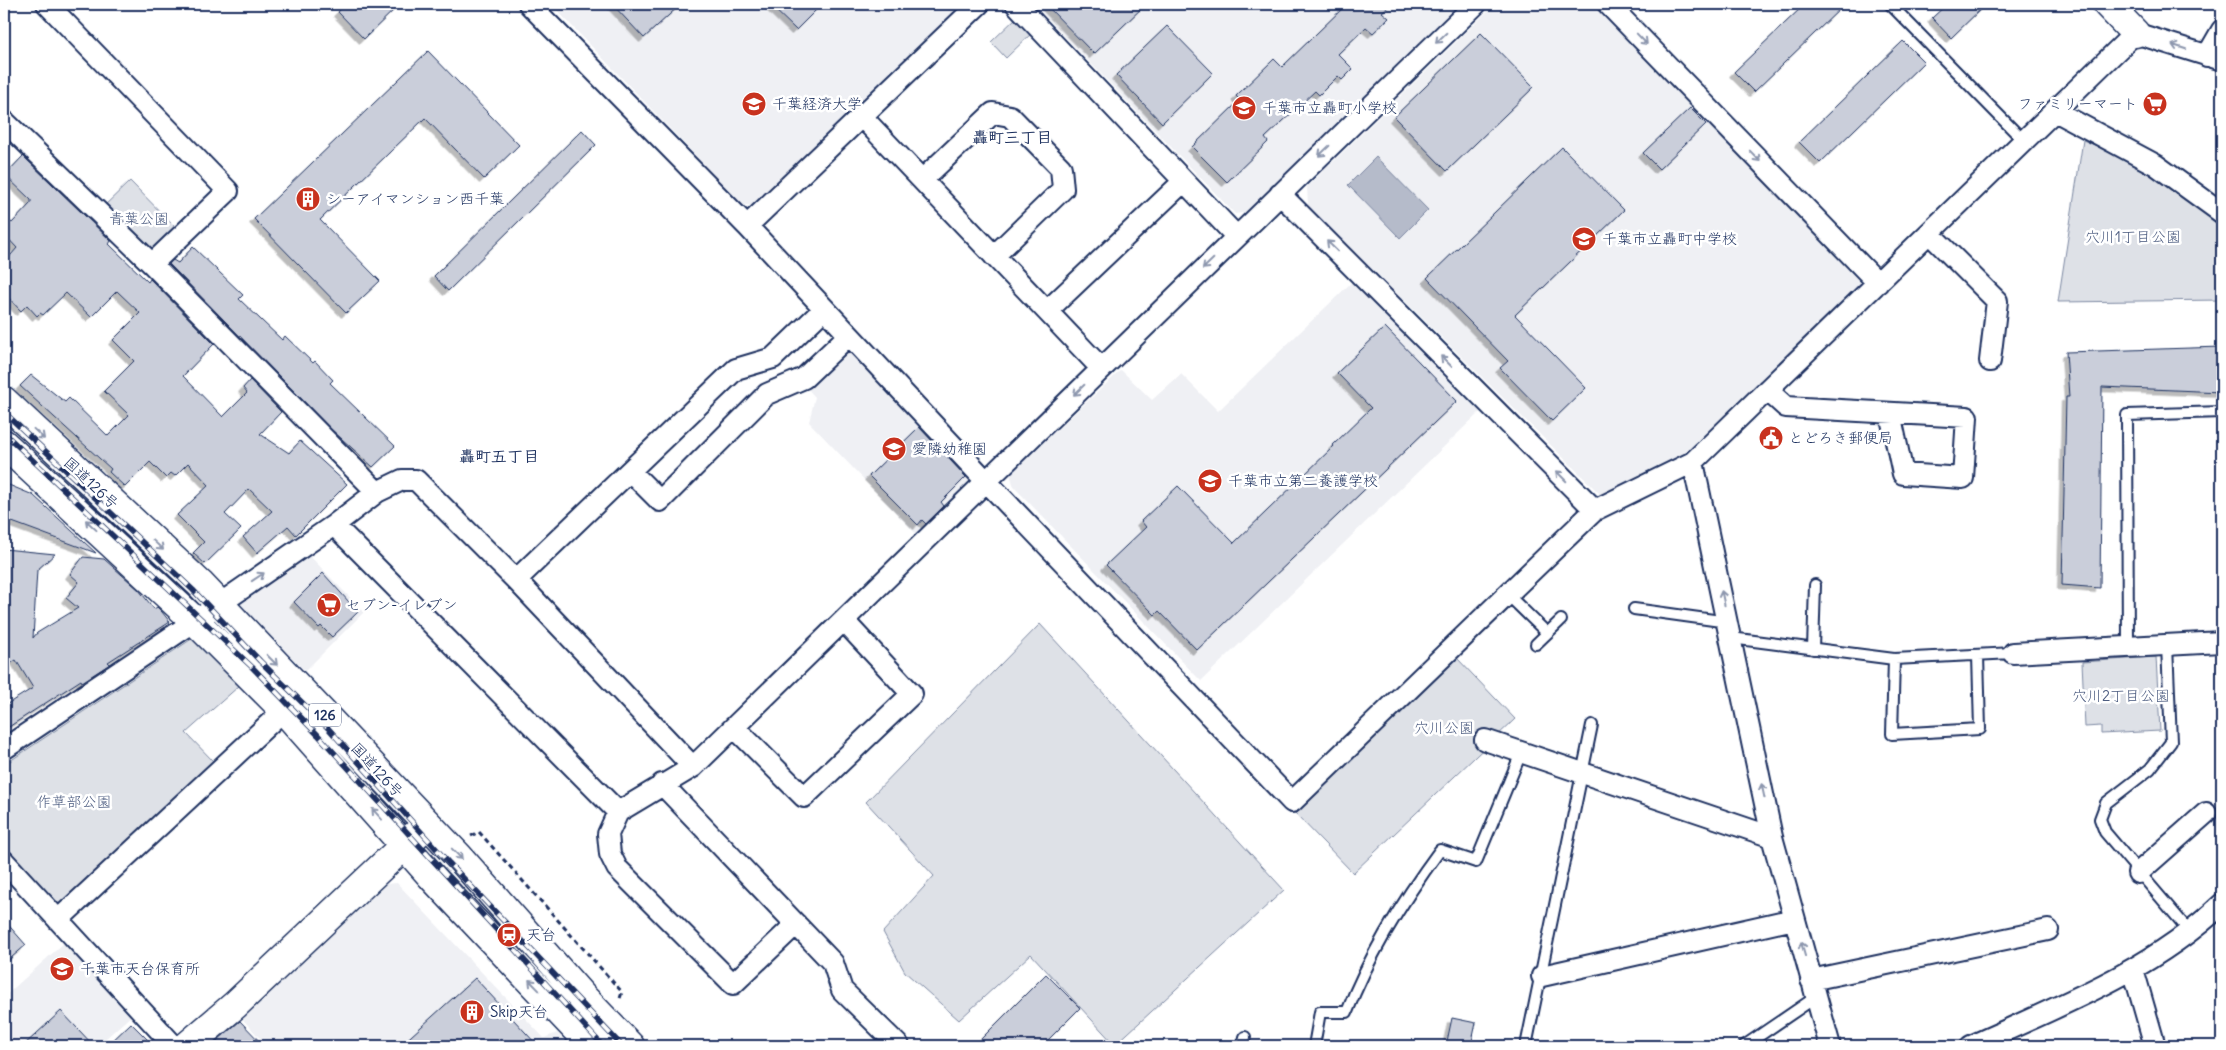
<svg xmlns="http://www.w3.org/2000/svg" width="2226" height="1050" viewBox="0 0 2226 1050" font-family="Delius,'Klee One',sans-serif">
	<style>
		.built { fill: #eff0f4 }
		.green { fill: #dee1e7; stroke: #7c88a2 }
		.water { fill: #b5bbca; stroke: #77839f }
		.building { fill: #caceda; stroke: #1b2f5e; filter: url(#shadow) }
		.lines { fill: none; stroke-linecap: round; stroke-linejoin: round }
		.lane-casing { stroke: #1b2f5e; stroke-width: 14 }
		.street-casing { stroke: #1b2f5e; stroke-width: 24 }
		.secondary-casing { stroke: #1b2f5e; stroke-width: 31 }
		.highway-casing { stroke: #1b2f5e; stroke-width: 31 }
		.path { stroke: #1b2f5e; stroke-width: 3; stroke-dasharray: 5 4; stroke-linecap: butt }
		.lane { stroke: #fff; stroke-width: 10 }
		.street { stroke: #fff; stroke-width: 20 }
		.secondary { stroke: #fff; stroke-width: 28 }
		.highway { stroke: #fff; stroke-width: 28 }
		.rail-casing { stroke: #1b2f5e; stroke-width: 5.5 }
		.rail { stroke: #fff; stroke-width: 4; stroke-dasharray: 11; stroke-linecap: butt }
		.oneway { stroke: #8d97ae }
		.labels { text-anchor: middle; stroke-width: 5; stroke-linejoin: round; paint-order: stroke }
		.shield { fill: #fff; stroke: #5f6d8e; stroke-width: 1 }
		.shield-label { font-size: 14px; font-weight: bold; fill: #1b2f5e }
		.poi-label { font-size: 15px; fill: #1b2f5e; stroke: #fff; text-anchor: start }
		.park-label { font-size: 15px; fill: #4c5c80; stroke: #fff }
		.street-label { font-size: 15px; fill: #1b2f5e; stroke: #fff }
		.neighbourhood-label { font-size: 16px; font-weight: bold; fill: #1b2f5e; stroke: #fff }
	</style>
	<defs>
		<filter id="shadow"><feDropShadow dx="-4.5" dy="4.5" stdDeviation="0" flood-color="#0004"/></filter>
	</defs>
	<rect width="100%" height="100%" fill="#fff"/>
	<filter id="ink" filterUnits="userSpaceOnUse"><feTurbulence type="fractalNoise" baseFrequency=".02" numOctaves="2"/><feDisplacementMap in="SourceGraphic" scale="10" xChannelSelector="R" yChannelSelector="G"/><feConvolveMatrix kernelMatrix="1 2 1 2 8 2 1 2 1" color-interpolation-filters="sRGB"/></filter>
	<g filter="url(#ink)">
		<path class="built" d="M551,4H964L757,206L743,205Z
			M1034,4H1462L1248,212L1235,214Z
			M1495,4H1598L1860,273L1861,288L1683,462L1600,494L1308,205L1307,187Z
			M1353,281L1481,411L1201,681L1014,487L1010,474L1121,370L1152,400L1181,374L1218,411Z
			M852,341L978,476L917,535L809,422L815,397L805,386Z
			M305,551L364,612L305,671L236,600Z
			M397,883L544,1038L557,1033L569,1046H267L235,1011L374,885Z
			M65,942L132,1015L97,1046H4V997Z"/>
		<path class="green" d="M1020,14L1035,30L1006,58L991,42Z
			M2083,140L2143,166L2222,225V300L2058,302Z
			M130,181L177,229L148,257L101,209Z
			M1040,624L1284,890L1115,1045L1031,954L959,1020L905,972L883,932L934,876L866,802Z
			M193,638L239,686L186,733L215,763L67,906H54L4,849V765Z
			M1456,657L1515,719L1353,873L1294,812Z
			M2156,657L2160,731L2101,734V726L2085,727L2082,662Z"/>
		<path class="water" d="M1376,157L1428,210L1400,238L1348,185Z"/>
		<path class="building" d="M346,4H400L364,39L338,12Z
			M612,4H681L644,38Z
			M769,4H822L796,30Z
			M1045,4H1146L1094,54Z
			M1347,4H1391L1382,12L1389,18L1373,33L1366,27L1338,54L1353,69L1342,80L1338,76L1319,95L1315,91L1265,138L1268,142L1227,182L1192,147L1240,100L1236,96L1274,59L1282,67Z
			M1805,4H1845L1754,92L1734,72Z
			M1947,4H1986L1951,38L1932,18Z
			M1167,26L1213,73L1162,123L1116,75Z
			M1481,33L1534,87L1447,171L1394,117Z
			M1903,41L1924,62L1820,163L1799,142Z
			M428,51L519,145L484,179L425,118L320,220L380,281L346,313L254,219Z
			M1690,108L1706,124L1659,169L1643,153Z
			M582,130L596,145L448,291L434,276Z
			M1562,147L1624,210L1515,315L1586,388L1552,421L1500,368L1508,361L1427,278Z
			M23,156L111,241L109,244L148,282L150,279L214,344L183,376L223,417L247,393L243,388L250,380L281,412L260,434L289,453L300,441L347,484L296,535L288,526L257,553L243,537L272,511L249,489L225,514L241,529L205,564L193,553L204,542L177,515L209,485L188,463L175,476L171,473L166,478L150,462L125,487L109,472L111,469L20,386L31,375L65,402L69,398L108,436L129,415L104,391L134,361L113,340L140,313L117,291L91,317L66,293L43,315L40,313L37,316L27,305L21,311L4,293V263L17,248L4,234V217L12,223L31,203V200L5,175Z
			M193,247L243,295L239,299L282,340L285,336L313,363L315,361L333,380L330,383L395,446L373,467L332,430L169,264L173,260L178,263Z
			M1385,327L1457,401L1197,650L1159,611L1155,615L1106,565L1146,527L1141,521L1178,486L1234,543L1334,446L1333,445L1371,408L1337,373Z
			M2222,347V392L2102,387L2100,588L2062,585L2066,397H2069L2066,352Z
			M919,427L966,477L941,502L944,506L926,524L922,520L918,525L869,476Z
			M4,483L33,495L96,553L4,519Z
			M4,549L55,554L37,570L33,638L37,633L78,608L66,598L79,582L70,574L83,557L104,559L139,590L154,609L157,607L162,612L170,622L108,662L110,664L82,682L81,680L4,730V706L33,688L16,660L4,668Z
			M323,573L358,612L332,637L321,626L319,628L294,602Z
			M4,920L26,945L4,964Z
			M1046,974L1080,1008L1042,1046H974Z
			M475,978L538,1046H400Z
			M61,1011L94,1046H23Z
			M1452,1018L1476,1023L1471,1046H1446Z
			M240,1021L264,1046H211Z
			M131,1023L154,1046H107Z"/>
		<g class="lines">
			<defs>
				<path id="lane" d="M1890,4L2024,141
					M1508,595L1547,633
					M1634,609L1728,622
					M1731,638L1894,659L2013,653
					M1536,644L1561,620
					M2167,645L2171,742L2150,769L2106,803L2100,819L2105,832L2190,932
					M2128,647L2127,415L2222,412
					M1813,649L1815,585
					M1894,659L1892,734L1980,729L1978,655
					M1243,1046L1245,1037
					M1314,1046L1320,1012H1347C1370,953 1403,900 1440,850L1476,862L1521,753
					M1526,1046L1592,725
					M1744,1046L1816,997"/>
				<path id="street" d="M47,4L228,191L152,264
					M529,4L747,226L986,481L1292,802L1595,510L1693,462L2135,33L2222,60
					M1016,4L1236,236
					M1608,4L1878,283
					M2207,56L2222,30
					M2055,111L2156,165L2222,213
					M862,117L1101,368
					M4,121L152,264L377,492
					M922,180L993,113L1010,116L1061,168L1063,189L994,256
					M1280,194L1595,510
					M747,226L979,4
					M1929,233L1997,301L1990,361
					M1047,311L1184,181
					M1767,390L1786,407L1967,417L1963,478L1903,474L1890,413
					M1693,462L1772,837L1830,1046
					M630,471L660,501L767,394L804,378L849,335
					M334,525L618,812
					M516,580L736,369L773,358L824,309
					M2013,653L2222,642
					M734,727L804,797L912,694L844,621
					M1485,740L1772,837
					M4,749L195,621L334,525L377,492L402,480H416L516,580L693,767
					M662,784L833,963L842,990L899,1046
					M4,861L174,1046
					M2138,873L2206,813
					M58,920L284,710
					M796,924L733,984L617,868L610,854L608,834L618,812L693,767L1476,4
					M2133,969L2155,1046
					M1542,976L1794,919
					M1811,980L2048,930
					M1971,1046C2059,1006 2151,971 2222,904"/>
				<path id="secondary" d="M2107,4L2135,33
					M187,1046L235,1005L427,824"/>
				<path id="highway" d="M4,401L200,584L460,858L581,995L630,1046
					M4,444L195,621L284,710L433,878L592,1046"/>
			</defs>
			<use href="#lane" class="lane-casing"/>
			<use href="#street" class="street-casing"/>
			<use href="#secondary" class="secondary-casing"/>
			<use href="#highway" class="highway-casing"/>
			<path class="path" d="M471,836L479,832L622,992L619,1002"/>
			<use href="#lane" class="lane"/>
			<use href="#street" class="street"/>
			<use href="#secondary" class="secondary"/>
			<use href="#highway" class="highway"/>
			<defs>
				<path id="rail" d="M4,412L193,590L260,661L328,728L449,863L622,1046
					M4,433L252,667L318,735L603,1046"/>
			</defs>
			<use href="#rail" class="rail-casing"/>
			<use href="#rail" class="rail"/>
		</g>
		<defs><path id="oneway-shaft" d="M-6 0H5M1.5-3L5.5 0L1.5 3" fill="none" stroke-width="1.6" stroke-linecap="round" stroke-linejoin="round" transform="scale(1.25)"/></defs>
		<g class="oneway">
			<use href="#oneway-shaft" transform="translate(1441 38) rotate(136)"/>
			<use href="#oneway-shaft" transform="translate(1642 39) rotate(46)"/>
			<use href="#oneway-shaft" transform="translate(2179 47) rotate(-162)"/>
			<use href="#oneway-shaft" transform="translate(1324 151) rotate(136)"/>
			<use href="#oneway-shaft" transform="translate(1755 156) rotate(46)"/>
			<use href="#oneway-shaft" transform="translate(1332 246) rotate(-135)"/>
			<use href="#oneway-shaft" transform="translate(1208 264) rotate(136)"/>
			<use href="#oneway-shaft" transform="translate(1446 361) rotate(-135)"/>
			<use href="#oneway-shaft" transform="translate(1079 390) rotate(136)"/>
			<use href="#oneway-shaft" transform="translate(39 434) rotate(43)"/>
			<use href="#oneway-shaft" transform="translate(1561 476) rotate(-135)"/>
			<use href="#oneway-shaft" transform="translate(91 525) rotate(-137)"/>
			<use href="#oneway-shaft" transform="translate(158 545) rotate(43)"/>
			<use href="#oneway-shaft" transform="translate(258 577) rotate(-34)"/>
			<use href="#oneway-shaft" transform="translate(1723 598) rotate(-102)"/>
			<use href="#oneway-shaft" transform="translate(272 660) rotate(45)"/>
			<use href="#oneway-shaft" transform="translate(1763 791) rotate(-102)"/>
			<use href="#oneway-shaft" transform="translate(377 814) rotate(-132)"/>
			<use href="#oneway-shaft" transform="translate(457 854) rotate(46)"/>
			<use href="#oneway-shaft" transform="translate(1803 949) rotate(-106)"/>
			<use href="#oneway-shaft" transform="translate(534 985) rotate(-134)"/>
		</g>
	</g>
	<defs>
		<symbol id="university-disc" viewBox="-11 -11 22 22"><circle r="9.5" fill="#c8321e" stroke="#fff"/><path d="M0-5L7-2L0 1L-7-2ZM-4 1L0 2.5L4 1V4Q0 6-4 4Z" fill="#fff"/></symbol>
		<symbol id="supermarket-disc" viewBox="-11 -11 22 22"><circle r="9.5" fill="#c8321e" stroke="#fff"/><path d="M-6-5.5h2.5l.6 2H6L4.5 2H-2.5L-4.4-4H-6ZM-1.5 3.2a1.3 1.3 0 1 0 .1 0ZM3 3.2a1.3 1.3 0 1 0 .1 0Z" fill="#fff"/></symbol>
		<symbol id="school-disc" viewBox="-11 -11 22 22"><circle r="9.5" fill="#c8321e" stroke="#fff"/><path d="M0-5L7-2L0 1L-7-2ZM-4 1L0 2.5L4 1V4Q0 6-4 4Z" fill="#fff"/></symbol>
		<symbol id="building-disc" viewBox="-11 -11 22 22"><circle r="9.5" fill="#c8321e" stroke="#fff"/><path d="M-4-6H4V6H1V3H-1V6H-4ZM-2.5-4.3h1.7v1.8h-1.7ZM.8-4.3h1.7v1.8H.8ZM-2.5-1h1.7V.8h-1.7ZM.8-1h1.7V.8H.8Z" fill="#fff"/></symbol>
		<symbol id="civic-disc" viewBox="-11 -11 22 22"><circle r="9.5" fill="#c8321e" stroke="#fff"/><path d="M-.6-6.5H3V-4.5H.6V-3L4-1V1h2V6H-6V1h2V-1L-.6-3ZM-1.2 2.5V6h2.4V2.5Z" fill="#fff"/></symbol>
		<symbol id="station-disc" viewBox="-11 -11 22 22"><circle r="9.5" fill="#c8321e" stroke="#fff"/><path d="M-3-6H3Q5-6 5-4V2Q5 4 3 4L4.5 6H3L1.5 4h-3L-3 6H-4.5L-3 4Q-5 4-5 2V-4Q-5-6-3-6ZM-3.5-4v3h7v-3ZM-3.5 1v1.5H-2V1ZM2 1v1.5H3.5V1Z" fill="#fff"/></symbol>
	</defs>
	<g fill-rule="evenodd">
		<use href="#university-disc" x="740" y="90" width="28" height="28"/>
		<use href="#supermarket-disc" x="2141" y="90" width="28" height="28"/>
		<use href="#school-disc" x="1230" y="94" width="28" height="28"/>
		<use href="#building-disc" x="294" y="185" width="28" height="28"/>
		<use href="#school-disc" x="1570" y="225" width="28" height="28"/>
		<use href="#civic-disc" x="1757" y="424" width="28" height="28"/>
		<use href="#school-disc" x="880" y="435" width="28" height="28"/>
		<use href="#school-disc" x="1196" y="467" width="28" height="28"/>
		<use href="#supermarket-disc" x="315" y="591" width="28" height="28"/>
		<use href="#station-disc" x="495" y="921" width="28" height="28"/>
		<use href="#school-disc" x="48" y="955" width="28" height="28"/>
		<use href="#building-disc" x="458" y="998" width="28" height="28"/>
	</g>
	<g class="labels">
		<rect class="shield" x="309" y="703.5" width="32" height="23" rx="4"/>
		<g class="shield-label">
			<text x="325" y="720">126</text>
		</g>
		<g class="poi-label">
			<text x="772" y="109">千葉経済大学</text>
			<text x="2138" y="109" text-anchor="end">ファミリーマート</text>
			<text x="1262" y="113">千葉市立轟町小学校</text>
			<text x="326" y="204">シーアイマンション西千葉</text>
			<text x="1602" y="244">千葉市立轟町中学校</text>
			<text x="1788" y="443">とどろき郵便局</text>
			<text x="912" y="454">愛隣幼稚園</text>
			<text x="1228" y="486">千葉市立第二養護学校</text>
			<text x="346" y="610">セブン-イレブン</text>
			<text x="526" y="940">天台</text>
			<text x="80" y="974">千葉市天台保育所</text>
			<text x="490" y="1017">Skip天台</text>
		</g>
		<g class="park-label">
			<text x="139" y="224">青葉公園</text>
			<text x="2133" y="242">穴川1丁目公園</text>
			<text x="2121" y="701">穴川2丁目公園</text>
			<text x="1444" y="733">穴川公園</text>
			<text x="74" y="807">作草部公園</text>
		</g>
		<g class="street-label">
			<text transform="translate(91 483) rotate(43)" y="5">国道126号</text>
			<text transform="translate(377 770) rotate(47)" y="5">国道126号</text>
		</g>
		<g class="neighbourhood-label">
			<text x="1012" y="143">轟町三丁目</text>
			<text x="499" y="462">轟町五丁目</text>
		</g>
	</g>
	<rect width="2226" height="1050" fill="none" stroke="#fff" stroke-width="20"/>
	<rect x="10" y="10" width="2206" height="1030" fill="none" stroke="#1b2f5e" stroke-width="2" filter="url(#ink)"/>
</svg>
